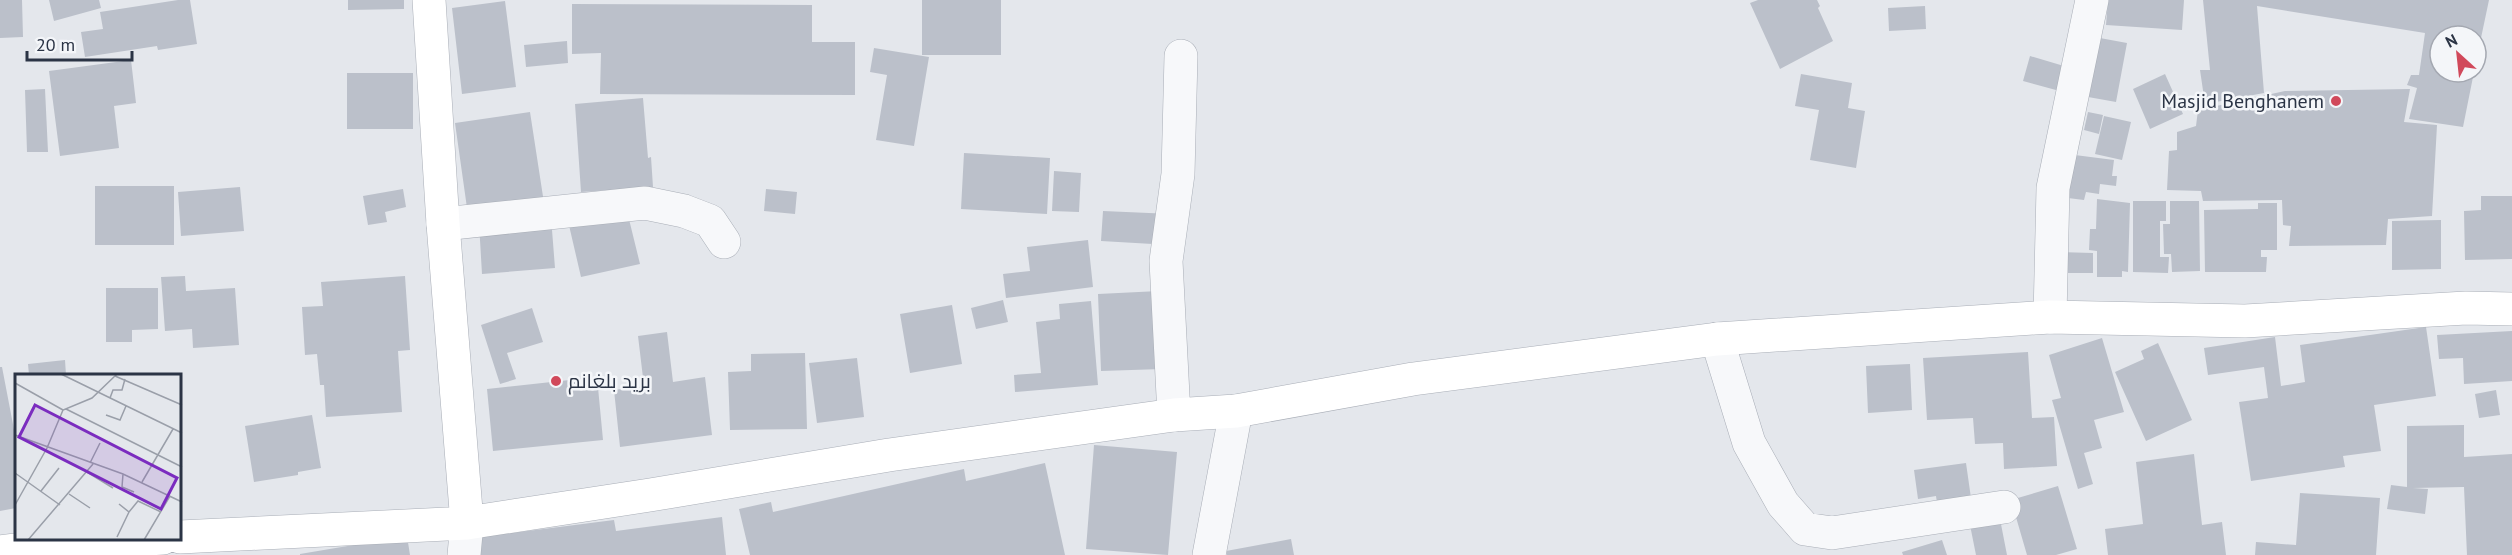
<svg xmlns="http://www.w3.org/2000/svg" width="2512" height="555" viewBox="0 0 2512 555" font-family="'PT Sans',Cairo,sans-serif">
	<style>
		.building { fill: #bbc0ca }
		.lines { fill: none; stroke-linecap: round; stroke-linejoin: round }
		.minor-casing { stroke: #a9aeb7; stroke-width: 34 }
		.tertiary-casing { stroke: #a9aeb7; stroke-width: 34 }
		.secondary-casing { stroke: #a9aeb7; stroke-width: 34 }
		.minor { stroke: #f7f8fa; stroke-width: 33 }
		.tertiary { stroke: #f7f8fa; stroke-width: 33 }
		.secondary { stroke: #fff; stroke-width: 33 }
		.poi-dot { fill: #d1495b; stroke: #f4f6f9; stroke-width: 2 }
		.labels { text-anchor: middle; stroke-width: 5; stroke-linejoin: round; paint-order: stroke }
		.poi-label { font-size: 20px; fill: #2b3445; stroke: #f4f6f9; text-anchor: end }
		.inset-road { fill: none; stroke: #9a9fa9; stroke-width: 1.5 }
		.view { fill: #7b2cbf; fill-opacity: 0.15; stroke: #7b2cbf; stroke-width: 3 }
		.inset-edge { fill: none; stroke: #2b3445; stroke-width: 3 }
	</style>
	<rect width="100%" height="100%" fill="#e4e7ec"/>
	<path class="building" d="M0,0H22L23,37L0,38Z
		M49,0H99L101,8L54,21Z
		M178,0H190L197,44L158,50L157,46L85,57L81,32L103,29L100,12Z
		M348,0H404V9L348,10Z
		M922,0H1001V55H922Z
		M1758,0H1817L1820,6L1818,8L1833,41L1780,69L1750,3Z
		M2108,0H2184L2182,30L2106,25Z
		M2203,0H2489L2477,57L2476,36H2440V72H2474L2463,127L2409,119L2417,88L2407,85L2411,75H2419L2425,33L2257,6L2264,93L2205,104L2200,70H2210Z
		M505,1L516,87L462,94L452,8Z
		M572,4L812,5V42H855V95L600,94L601,53L572,54Z
		M1925,6L1926,29L1889,31L1888,8Z
		M2089,36L2127,43L2116,102L2077,95Z
		M567,41L568,63L526,67L524,45Z
		M874,48L929,57L914,146L876,140L887,75L870,72Z
		M2030,56L2074,69L2067,93L2023,81Z
		M131,60L136,103L114,106L119,148L60,156L49,71Z
		M347,73H413V129H347Z
		M1801,74L1852,83L1848,108L1865,111L1856,168L1810,160L1819,110L1795,106Z
		M2165,74L2183,114L2150,129L2133,89Z
		M45,89L48,152H27L25,90Z
		M2410,89L2404,122L2437,125L2432,216L2388,219L2386,245L2289,246L2291,226L2283,225L2282,200L2203,201L2201,191L2167,190L2169,151L2177,150V132L2196,126L2198,110L2285,91Z
		M643,98L648,158L651,157L653,187L581,192L575,104Z
		M530,112L544,203L468,215L455,123Z
		M2088,112L2103,115L2099,134L2084,130Z
		M2104,116L2131,122L2122,160L2095,154Z
		M964,153L1050,158L1047,214L961,209Z
		M2067,154L2114,160L2112,176H2117L2116,186L2100,184L2099,194L2086,192L2084,200L2060,197Z
		M1054,171L1081,173L1079,212L1052,211Z
		M95,186H174V245H95Z
		M240,187L244,231L181,236L178,192Z
		M403,189L406,207L385,212L387,222L368,225L363,196Z
		M766,189L797,192L795,214L764,211Z
		M2481,196H2512V259L2465,260L2464,211L2481,210Z
		M2097,199L2130,203L2128,272L2122,271V277H2097V251L2089,250L2090,229H2096Z
		M2133,201H2166V221H2160V257H2169L2168,273L2133,272Z
		M2170,201H2199L2200,271L2172,272L2171,254H2164L2163,224H2170Z
		M2258,203H2277V250H2261V257H2267L2266,272H2205L2204,210L2258,209Z
		M626,207L640,264L581,277L568,221Z
		M1103,211L1172,214L1170,245L1101,241Z
		M551,217L555,268L482,274L479,223Z
		M2441,220V269L2392,270V221Z
		M1088,240L1093,287L1006,298L1003,274L1030,271L1027,247Z
		M2058,252L2093,253V273H2058Z
		M185,276L186,291L235,288L239,345L193,348L192,329L165,331L161,277Z
		M405,276L410,350L398,351L402,412L326,417L324,385H320L317,354L305,355L302,307L323,306L321,282Z
		M106,288H158V329L132,330V342H106Z
		M1159,291L1162,369L1101,371L1098,294Z
		M1003,300L1008,322L976,329L971,308Z
		M1091,301L1098,385L1015,392L1014,375L1041,373L1036,322L1060,319L1059,304Z
		M952,305L962,364L910,373L900,314Z
		M532,308L543,342L507,353L516,379L500,384L481,325Z
		M2426,327L2436,396L2374,405L2381,451L2343,456L2345,467L2251,481L2239,402L2268,398L2264,367L2208,375L2204,348L2275,337L2281,386L2305,382L2300,345Z
		M2512,331V381L2464,384L2463,358L2439,359L2437,335Z
		M667,332L673,382L705,377L712,435L620,447L614,390L644,386L638,336Z
		M2102,338L2124,412L2094,420L2102,448L2084,453L2093,484L2078,489L2052,400L2061,398L2049,355Z
		M2158,343L2192,420L2146,441L2115,372L2144,359L2141,351Z
		M2028,352L2032,418L2054,417L2057,466L2004,469L2003,443L1975,444L1973,418L1927,420L1923,358Z
		M805,353L807,429L730,430L728,372L751,371V354Z
		M857,358L864,417L817,423L809,363Z
		M65,360L66,375H29L28,364Z
		M1910,364L1912,410L1868,413L1866,366Z
		M0,367H2L16,440V508L0,511Z
		M597,377L603,440L493,451L487,389Z
		M2496,390L2500,415L2479,418L2475,394Z
		M312,415L321,468L298,472V475L254,482L245,426Z
		M2464,425V457L2512,454V555H2467L2464,487L2413,488L2428,489L2425,514L2387,509L2391,485L2407,487V426Z
		M1094,445L1177,452L1168,555L1086,549Z
		M2194,454L2202,525L2222,522L2226,555H2108L2105,529L2143,524L2136,462Z
		M1045,463L1065,555H750L739,509L771,502L773,512L964,469L966,481Z
		M1966,463L1973,512L1939,517L1936,496L1918,499L1914,470Z
		M2058,486L2077,549L2056,555H2027L2011,500Z
		M2300,493L2380,498L2376,555H2255L2256,542L2296,545Z
		M722,517L726,555H474L472,538L614,520L616,531Z
		M2000,519L2007,555H1976L1970,525Z
		M407,536L410,555H300V554Z
		M1291,539L1294,555H1227L1226,551Z
		M1942,540L1947,555H1903L1902,552Z"/>
	<g class="lines">
		<defs>
			<path id="minor" d="M443,224L645,203L684,211L710,221L724,242
				M2050,317L2053,188L2092,0
				M1717,339L1749,443L1783,504L1805,529L1832,533L2004,507
				M1174,415L1166,261L1178,174L1181,56
				M1209,555L1236,411"/>
			<path id="tertiary" d="M464,555L467,523"/>
			<path id="secondary" d="M429,0L443,224L467,523
				M180,537L467,523L650,495L889,455L1174,415L1236,411L1413,379L1717,339L2050,317L2245,321L2466,308L2512,309
				M0,552L46,546L163,538"/>
		</defs>
		<use href="#minor" class="minor-casing"/>
		<use href="#tertiary" class="tertiary-casing"/>
		<use href="#secondary" class="secondary-casing"/>
		<use href="#minor" class="minor"/>
		<use href="#tertiary" class="tertiary"/>
		<use href="#secondary" class="secondary"/>
	</g>
	<g class="poi-dot">
		<circle cx="2336" cy="101" r="6"/>
		<circle cx="556" cy="381" r="6"/>
	</g>
	<g class="labels">
		<g class="poi-label">
			<text x="2324" y="108">Masjid Benghanem</text>
			<text x="568" y="388" text-anchor="start">بريد بلغانم</text>
		</g>
	</g>
	<g transform="translate(15 374)">
		<rect width="166" height="166" fill="#e4e7ec"/>
		<path class="inset-road" d="M46,0L167,59M100,2L167,31M0,9L48,36M95,24L98,16H107L110,5M51,35L167,93M91,41L105,46L111,32M0,61L108,100L167,128M32,74L48,36L77,24L102,0M75,89L85,69M72,98L98,114M0,99L45,131M108,100L107,113L119,118M127,108L158,55M26,117L44,94M54,120L75,134M104,130L114,138L123,127L146,138M0,131L32,74M102,163L114,138M13,166L78,90M129,166L155,122"/>
		<path class="view" d="M20,31L162,104L146,135L4,63Z"/>
		<rect width="166" height="166" class="inset-edge"/>
	</g>
	<g transform="translate(2458 54) rotate(333)"><circle r="28" fill="#f4f6f9" stroke="#a4a8b1" stroke-width="1.5"/>
	<path d="M0-4.5L10 22L0 15L-10 22Z" fill="#d1495b"/>
	<text y="-9" font-size="16" font-weight="bold" text-anchor="middle" fill="#2b3445">N</text>
	</g>
	<path d="M27 51v9h105v-9" fill="none" stroke="#2b3445" stroke-width="3"/>
	<text x="36" y="51" font-size="18" fill="#2b3445" stroke="#f4f6f9" stroke-width="4.5" paint-order="stroke">20 m</text>
</svg>
